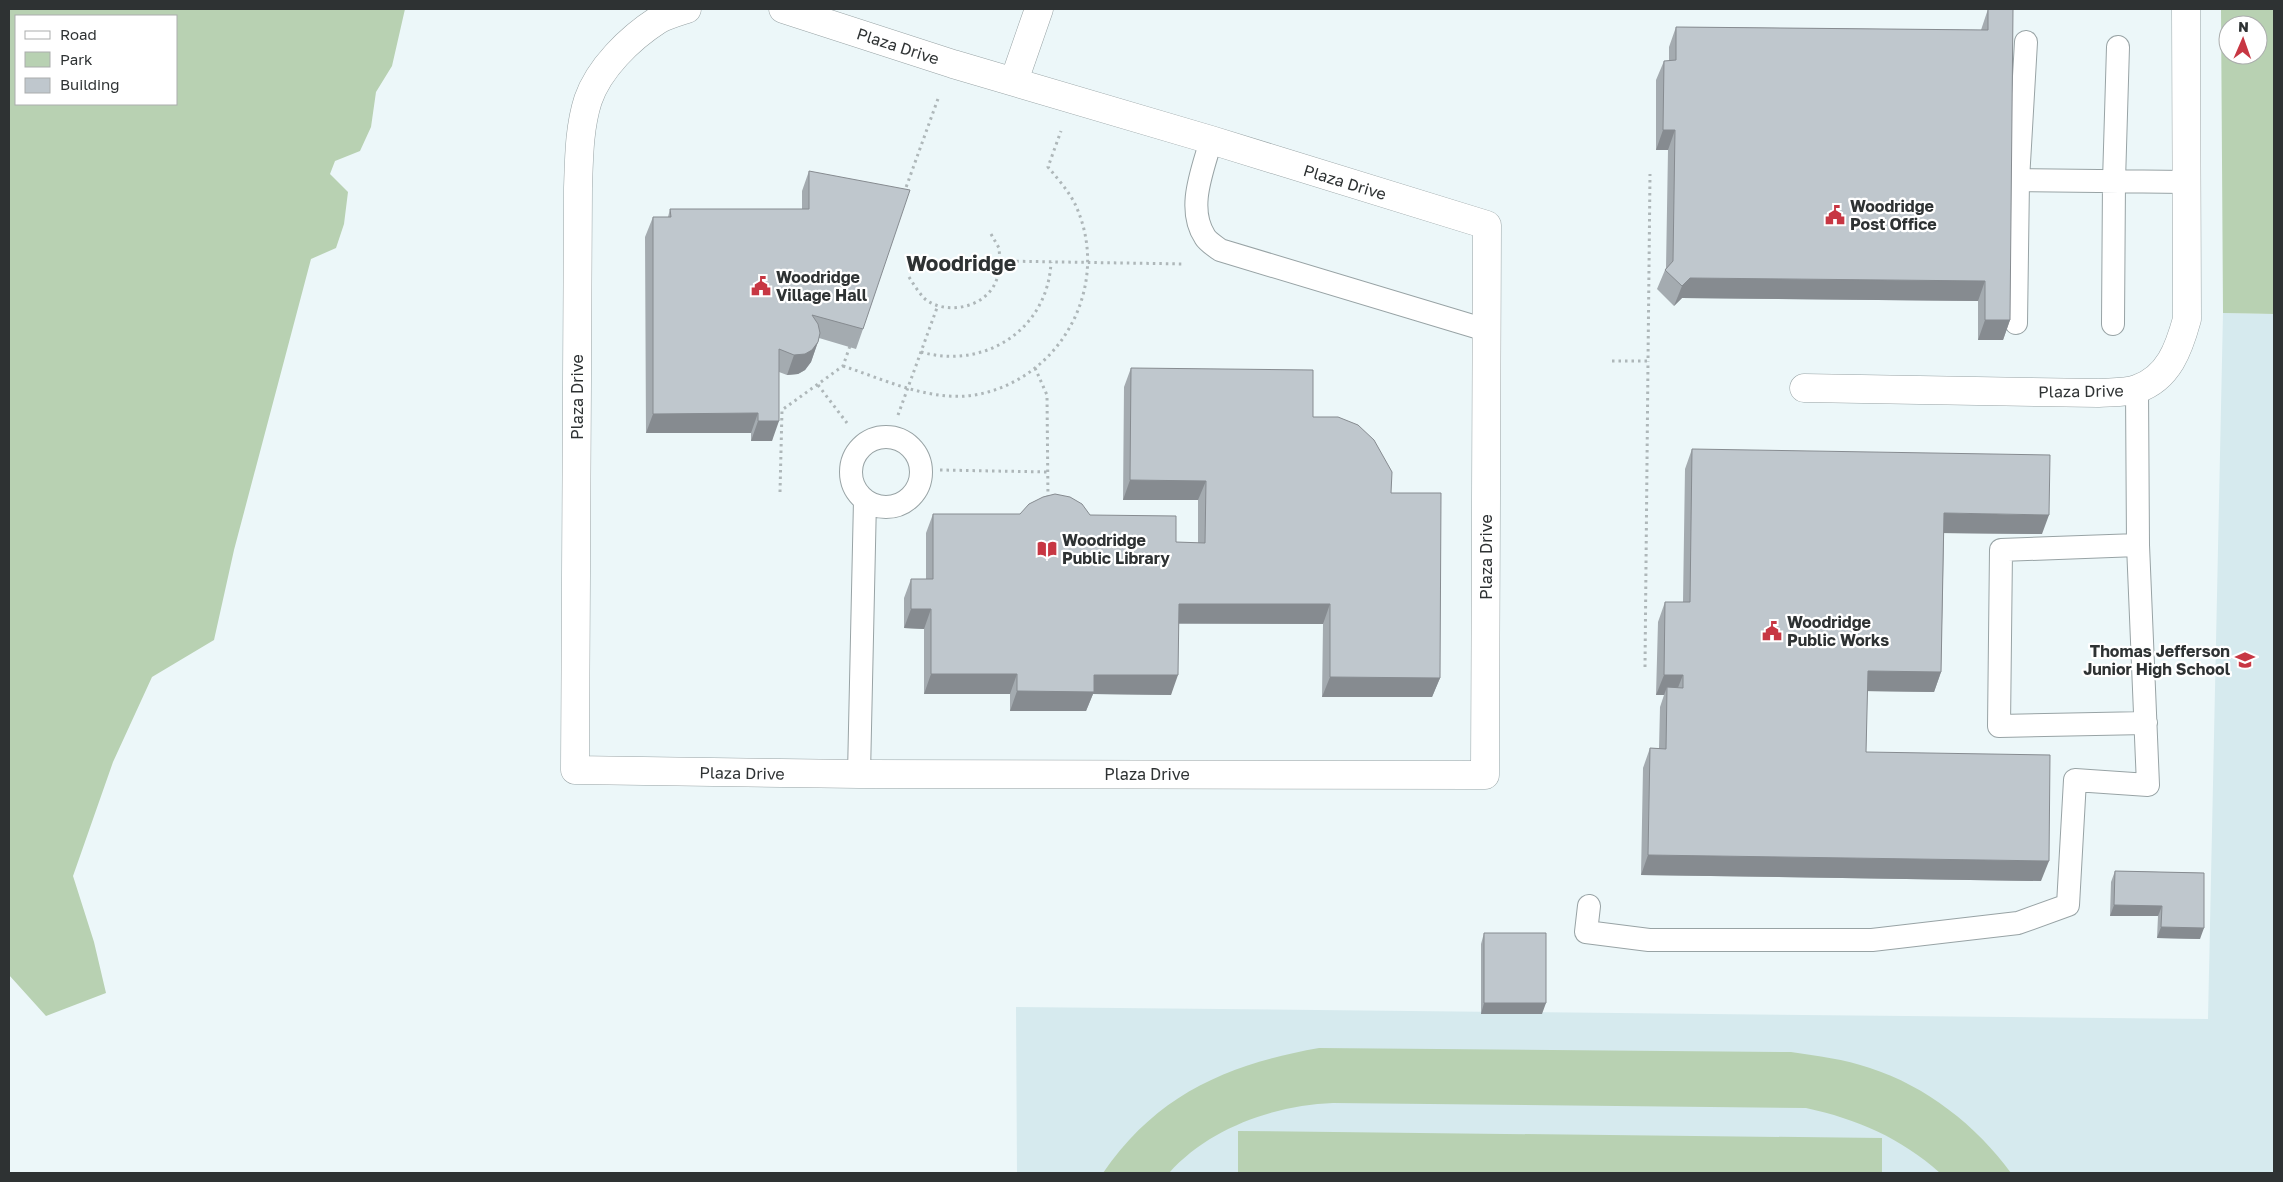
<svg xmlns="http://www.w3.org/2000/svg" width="2283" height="1182" viewBox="0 0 2283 1182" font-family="'Golos Text',sans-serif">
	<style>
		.built { fill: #d6eaee }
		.green { fill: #b8d1b2; fill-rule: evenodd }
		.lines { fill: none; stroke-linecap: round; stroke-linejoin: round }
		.lane-casing { stroke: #98a3a5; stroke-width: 24 }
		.street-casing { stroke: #98a3a5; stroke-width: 29 }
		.path { stroke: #aeb7b9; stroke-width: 3; stroke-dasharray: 2.5 4; stroke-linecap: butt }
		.lane { stroke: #fff; stroke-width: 22 }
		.street { stroke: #fff; stroke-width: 28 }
		.wall { fill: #a4abb0 }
		.shaded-wall { fill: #868b90 }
		.building { fill: #bfc7cd; stroke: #868b90 }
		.labels { text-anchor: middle; stroke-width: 4.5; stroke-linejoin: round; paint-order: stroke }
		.street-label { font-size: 16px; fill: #2e3233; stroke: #fff }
		.poi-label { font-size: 16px; font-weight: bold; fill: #2e3233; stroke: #fff; text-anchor: start }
		.district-label { font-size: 21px; font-weight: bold; fill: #2e3233; stroke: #fff }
	</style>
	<rect width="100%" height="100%" fill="#ecf7f9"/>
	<path class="built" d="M2223,313L2274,314V1173H1017L1016,1007L2208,1019Z"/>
	<path class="green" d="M9,9H405L392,66L376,92L371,127L360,151L335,161L330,174L348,192L344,224L336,248L311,259L234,550L214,640L152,677L113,762L73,876L94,942L106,993L46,1016L9,975ZM16,16H176V104H16Z
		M2221,9H2274V314L2223,313ZM2228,25H2258V55H2228Z
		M1319,1048L1791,1052C1818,1056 1844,1059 1870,1068C1926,1086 1977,1126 2011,1173H1940C1901,1138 1857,1119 1806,1108L1333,1103C1275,1105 1209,1128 1169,1173H1103C1157,1094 1228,1064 1319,1048Z
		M1238,1131L1882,1138V1173H1238Z"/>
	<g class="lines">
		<defs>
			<path id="lane" d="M2026,42L2018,180L2187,182
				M1211,140C1203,170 1186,208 1205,237C1208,242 1215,246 1220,250L1486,330
				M2016,323L2018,180
				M2113,324L2114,181L2118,47
				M851 472a35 35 0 1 1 70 0a35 35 0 1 1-70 0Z
				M2138,545L2001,550L1999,726L2146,723
				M859,774L865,500
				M1589,906L1586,932L1649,940H1872L2018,923L2068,905L2075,780L2148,785L2138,545L2137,389"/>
			<path id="street" d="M687,9C678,12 667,15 658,20C630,38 599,68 588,100C579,128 579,159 578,188L575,770L859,774L1485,775L1487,225L1211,140L953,64L783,9
				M1014,81L1039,9
				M1804,388L2098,393C2110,392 2126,393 2137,389C2169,378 2179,348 2187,319L2186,9"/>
		</defs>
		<use href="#lane" class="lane-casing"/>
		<use href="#street" class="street-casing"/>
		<path class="path" d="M904,193L939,96
			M991,234L999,248L1000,261L1185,264
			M909,277C914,285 919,293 925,299C944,314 977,309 991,290C998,281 999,271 1000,261
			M921,352C984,370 1048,330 1051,262
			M1612,361H1648L1650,174
			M843,366C886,380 934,404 980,394C1064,376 1112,282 1075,204C1068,190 1057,178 1048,167L1061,131
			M1035,368L1047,395L1048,500
			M818,385L847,423
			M898,415L938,305
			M940,470L1048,472
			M780,492L782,410L843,366L851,343
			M1645,667L1648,361"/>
		<use href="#lane" class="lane"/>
		<use href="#street" class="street"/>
	</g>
	<path class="wall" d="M1988,9L2010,320L2003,340H1978V301L1682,298L1674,306L1657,289L1665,270L1666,268L1668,150H1656V80L1664,61H1669V47L1676,27L1981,30Z
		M809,171L863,329L856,349L819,338L811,362L805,370L798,374L787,375L779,372L772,441H751V433H646L645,237L653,217H668L670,209H802V191Z
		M1131,368L1313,417L1391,493L1440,678L1432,697H1322L1323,624H1179L1171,695L1093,694L1086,711H1010V694H924V629L904,628V598L911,579H926V533L933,514L1090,515L1176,542L1198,543V500H1123L1124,387Z
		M1692,449L2042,534L1944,533L1941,672L1934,692L1867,691L1866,752L2041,881L1641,875L1643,768L1650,748H1659L1660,707L1664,695H1656L1658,622L1665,602H1683L1685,469Z
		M2115,871L2204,873L2200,939L2157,938L2158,916H2110L2111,882Z
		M1484,933L1542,1014H1481V944Z"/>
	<path class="shaded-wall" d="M1663,130H1675L1668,150H1656Z
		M1690,278L1985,281L1978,301L1682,298L1674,306L1682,286Z
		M1985,320H2010L2003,340H1978Z
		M818,342L811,362L805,370L798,374L787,375L794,355Z
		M758,413L751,433H646L653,414Z
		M758,421H779L772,441H751Z
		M1130,480L1206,481L1198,500H1123Z
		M1944,513L2049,515L2042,534L1937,533Z
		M1179,604H1330L1323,624L1172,623Z
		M911,609H931L924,629L904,628Z
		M1868,671L1941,672L1934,692L1860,691Z
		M931,674H1017L1010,694H924Z
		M1094,675H1178L1171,695L1093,694L1086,711H1010L1017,691Z
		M1664,675H1683L1675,695L1667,687L1664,695H1656Z
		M1330,677L1440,678L1432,697H1322Z
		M1648,855L2049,861L2041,881L1641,875Z
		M2114,905L2162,906L2158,916H2110Z
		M2161,927L2204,928L2200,939L2157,938Z
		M1484,1003H1546L1542,1014H1481Z"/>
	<path class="building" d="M1988,9H2013L2010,320H1985V281L1690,278L1682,286L1665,270L1673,261L1675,130H1663L1664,61L1676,60V27L1988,30Z
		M809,171L910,190L863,329L812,315L818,324L820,333L818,342L812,350L805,354L794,355L779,349V421H758V413L653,414V217H671L670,209H809Z
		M1131,368L1313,370V417H1338L1358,425L1374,440L1392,472L1391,493H1441L1440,678L1330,677V604H1179L1178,675H1094V692L1017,691V674H931V609H911V579H933V514H1020L1029,504L1043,497L1055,494L1070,497L1082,504L1090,515L1176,516V542L1205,543L1206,481L1130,480Z
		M1692,449L2050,455L2049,515L1944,513L1941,672L1868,671L1866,752L2050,755L2049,861L1648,855L1650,748L1666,749L1667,687L1683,688V675H1664L1665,602H1690Z
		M2115,871L2204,873V928L2161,927L2162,906L2114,905Z
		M1484,933H1546V1003H1484Z"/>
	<defs>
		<symbol id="civic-bare" viewBox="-9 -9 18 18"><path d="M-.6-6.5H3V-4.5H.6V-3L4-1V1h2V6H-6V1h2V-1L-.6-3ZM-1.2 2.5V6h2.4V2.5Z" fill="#c73743" stroke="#fff" stroke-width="2.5" paint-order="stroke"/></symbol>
		<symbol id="library-bare" viewBox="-9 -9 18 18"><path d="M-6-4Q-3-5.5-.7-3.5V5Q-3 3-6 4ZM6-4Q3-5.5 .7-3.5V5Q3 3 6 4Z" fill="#c73743" stroke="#fff" stroke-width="2.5" paint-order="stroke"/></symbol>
		<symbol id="school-bare" viewBox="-9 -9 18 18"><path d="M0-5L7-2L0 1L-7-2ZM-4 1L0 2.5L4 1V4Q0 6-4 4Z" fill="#c73743" stroke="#fff" stroke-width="2.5" paint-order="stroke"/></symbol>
	</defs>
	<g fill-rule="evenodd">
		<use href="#civic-bare" x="1821" y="201" width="28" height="28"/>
		<use href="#civic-bare" x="747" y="272" width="28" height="28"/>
		<use href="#library-bare" x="1033" y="535" width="28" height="28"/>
		<use href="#civic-bare" x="1758" y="617" width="28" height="28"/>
		<use href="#school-bare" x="2231" y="646" width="28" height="28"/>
	</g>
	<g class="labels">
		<g class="street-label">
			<text transform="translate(898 46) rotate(18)" y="6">Plaza Drive</text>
			<text transform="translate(1345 182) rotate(17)" y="6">Plaza Drive</text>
			<text transform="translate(2081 391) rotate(-1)" y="6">Plaza Drive</text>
			<text transform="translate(577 397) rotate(-90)" y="6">Plaza Drive</text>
			<text transform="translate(1486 557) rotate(-90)" y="6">Plaza Drive</text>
			<text transform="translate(742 773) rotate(1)" y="6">Plaza Drive</text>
			<text x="1147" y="780">Plaza Drive</text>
		</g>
		<g class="poi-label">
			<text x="1850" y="212">Woodridge<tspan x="1850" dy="18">Post Office</tspan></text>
			<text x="776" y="283">Woodridge<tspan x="776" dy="18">Village Hall</tspan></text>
			<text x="1062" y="546">Woodridge<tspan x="1062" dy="18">Public Library</tspan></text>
			<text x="1787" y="628">Woodridge<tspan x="1787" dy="18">Public Works</tspan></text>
			<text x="2230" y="657" text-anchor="end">Thomas Jefferson<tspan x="2230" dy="18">Junior High School</tspan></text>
		</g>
		<g class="district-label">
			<text x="961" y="271">Woodridge</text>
		</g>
	</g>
	<rect width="2283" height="1182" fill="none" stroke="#2e3233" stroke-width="20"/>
	<rect x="15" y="15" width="162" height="90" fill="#ffffff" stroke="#abadad"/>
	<rect x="25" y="31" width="25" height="8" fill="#ffffff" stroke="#abadad"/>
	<text x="60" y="40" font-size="15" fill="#2e3233">Road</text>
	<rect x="25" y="52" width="25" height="15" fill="#b8d1b2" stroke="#abadad"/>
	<text x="60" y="65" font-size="15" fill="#2e3233">Park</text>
	<rect x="25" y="78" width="25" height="15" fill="#bfc7cd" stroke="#abadad"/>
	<text x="60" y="90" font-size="15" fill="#2e3233">Building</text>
	<g transform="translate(2243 40) rotate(2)"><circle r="24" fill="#ffffff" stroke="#abadad"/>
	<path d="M0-4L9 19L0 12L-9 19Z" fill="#c73743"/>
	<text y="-8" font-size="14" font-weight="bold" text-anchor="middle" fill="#2e3233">N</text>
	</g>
</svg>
